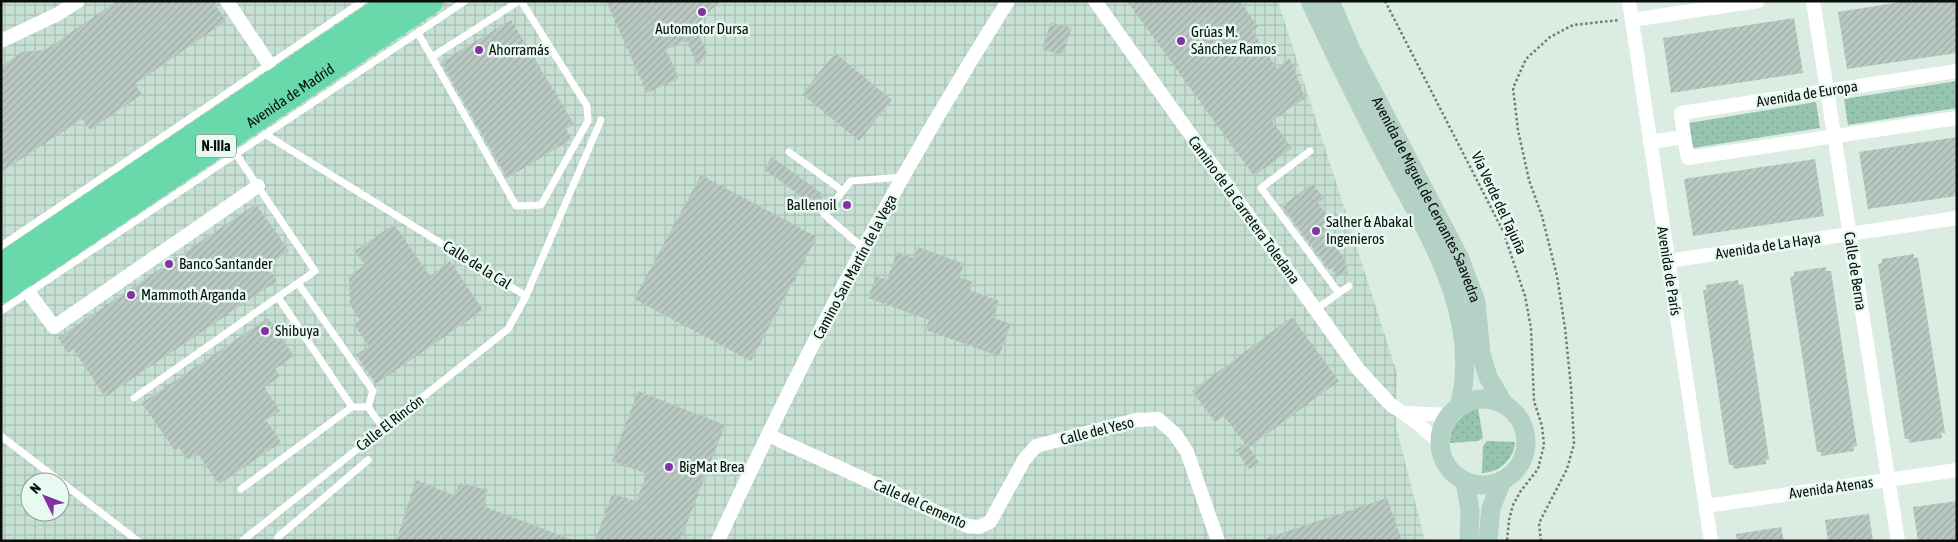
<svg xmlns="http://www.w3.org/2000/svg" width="1958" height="542" viewBox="0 0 1958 542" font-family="'Asap Condensed',sans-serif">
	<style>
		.industrial { fill: url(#industrial-grid); fill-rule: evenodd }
		.grass { fill: url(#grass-dots) }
		.building { fill: url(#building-hatch) }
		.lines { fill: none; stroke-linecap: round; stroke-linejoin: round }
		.path { stroke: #717b76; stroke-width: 2.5; stroke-dasharray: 2.5 2.5; stroke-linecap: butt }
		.lane { stroke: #fff; stroke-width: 7 }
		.street { stroke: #fff; stroke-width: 14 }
		.secondary { stroke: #b3d1c5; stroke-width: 19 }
		.highway { stroke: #69d9ac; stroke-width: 25 }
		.poi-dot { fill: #8332a2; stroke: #e8f9f1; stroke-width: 2 }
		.labels { text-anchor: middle; stroke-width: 5; stroke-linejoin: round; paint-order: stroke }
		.shield { fill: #e8f9f1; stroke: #4c5451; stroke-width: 1 }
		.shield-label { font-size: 14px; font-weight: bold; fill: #090e0c }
		.poi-label { font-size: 15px; fill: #090e0c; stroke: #e8f9f1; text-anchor: start }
		.street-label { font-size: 15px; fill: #090e0c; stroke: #e8f9f1 }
	</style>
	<defs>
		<pattern id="industrial-grid" width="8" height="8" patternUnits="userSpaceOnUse" patternTransform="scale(1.25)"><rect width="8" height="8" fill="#c7e0d4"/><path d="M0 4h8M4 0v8" fill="none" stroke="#aabfb5"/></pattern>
		<pattern id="grass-dots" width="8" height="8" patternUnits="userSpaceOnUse" patternTransform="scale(1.25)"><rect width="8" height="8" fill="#96c4af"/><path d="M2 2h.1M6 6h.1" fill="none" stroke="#80a795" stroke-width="1.8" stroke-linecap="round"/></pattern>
		<pattern id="building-hatch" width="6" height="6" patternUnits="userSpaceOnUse" patternTransform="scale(1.25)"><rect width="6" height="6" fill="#b9c9c2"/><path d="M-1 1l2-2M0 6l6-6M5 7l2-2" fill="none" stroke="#9eaba6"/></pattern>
	</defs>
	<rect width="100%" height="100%" fill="#dbece3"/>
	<path class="industrial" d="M1,1H1278L1397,373L1396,426L1425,541H1ZM30,482H60V512H30Z"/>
	<path class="grass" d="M1957,81V108L1848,125L1844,99Z
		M1816,102L1820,128L1693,148L1689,123Z
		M1478,408L1483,438L1478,441L1450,443C1450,424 1462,414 1478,408Z
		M1487,441L1515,442C1514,459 1499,473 1482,473L1483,446Z"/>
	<path class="building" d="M117,1H213L226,21L135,84L142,94L90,130L82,119L1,172V67L22,52L45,50Z
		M606,1H720L695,26L707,53L698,66L686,40L666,50L679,78L647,93Z
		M1127,1H1240L1258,27L1252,31L1277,68L1290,58L1305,98L1272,121L1292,148L1254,176Z
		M1907,1H1957V53L1847,69L1838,12Z
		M1794,18L1803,73L1671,93L1663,38Z
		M511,20L574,124L566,129L572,139L507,178L441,62Z
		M1051,22L1072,28L1062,55L1042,49Z
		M835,53L892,100L859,141L802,94Z
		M1957,137V196L1868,209L1859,152Z
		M772,157L824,195L815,207L764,169Z
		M1815,159L1824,216L1693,236L1684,179Z
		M701,175L817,237L751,361L634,299Z
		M1312,184L1324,198L1318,203L1330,219L1324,223L1336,240L1333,243L1344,258L1348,273L1337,277L1331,268L1329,270L1282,206Z
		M256,204L289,251L267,266L277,281L105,397L73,349L68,353L58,338Z
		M394,224L430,276L450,261L483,310L376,384L356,355L369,346L354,324L360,320L350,305L349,276L365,265L355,251Z
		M918,247L964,264L959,277L973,282L970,290L999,301L993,318L1011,324L999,356L926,330L929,320L868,298L876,276L887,280L897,252L914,258Z
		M1914,254V258H1918L1945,433H1941L1942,438L1909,443V439H1905L1878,264L1882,263V259Z
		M1826,267V271H1831L1857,446L1853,447L1854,451L1821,456V452H1817L1790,277L1794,276V272Z
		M1738,280L1739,285L1743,284L1769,459L1766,460V464L1734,469L1733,465H1729L1703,290H1707L1706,285Z
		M1292,317L1339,381L1249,447L1259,463L1249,469L1236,450L1245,444L1224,416L1215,422L1192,391Z
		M268,318L294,356L275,369L280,376L264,387L280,411L266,420L281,442L219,484L198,454L188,460L179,448L175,451L142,403Z
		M638,391L725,425L680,541H595L612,494L636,501L647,474L612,461Z
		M416,480L454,495L460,483L488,490L483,506L576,541H396Z
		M1387,498L1402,541H1268L1267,538Z
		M1957,501V541H1918L1913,507Z
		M1869,514L1873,541H1828L1825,520Z
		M1781,527L1784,541H1737L1736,534Z"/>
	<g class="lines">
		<path class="path" d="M1385,1L1503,231L1525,296L1531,328L1534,401L1542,426L1544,445L1538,469L1520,492L1513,505L1509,520L1507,541
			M1541,541L1539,523L1567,469L1574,444L1571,387L1565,328L1557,276L1542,216L1529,180L1518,130L1513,88L1526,59L1550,37L1573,25L1619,20"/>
		<path class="lane" d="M418,33L516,206L541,205L588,121L587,106L521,1
			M432,57L519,1
			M265,134L526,296L601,120
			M1310,151L1261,188L1339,293
			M789,152L843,191
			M1,246L363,1
			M864,249L824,214L851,181L902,177
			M298,283L373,391L368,407
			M278,297L352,407H368
			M1315,310L1349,286
			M1,311L465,1
			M134,398L315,271L236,154
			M368,407L383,428
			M1,436L138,541
			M241,489L352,407
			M242,541L508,329L526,296
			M277,541L278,537L368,460"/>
		<path class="street" d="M227,1L269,64
			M1095,1L1358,369L1390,404L1416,422L1440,443
			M1629,1L1711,541
			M1813,1L1898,541
			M1632,20L1758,1
			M1,41L58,14L78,1
			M1684,137L1688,158L1957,118
			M1650,142L1684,137L1681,113L1957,71
			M1668,261L1957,218
			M29,293L54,327L258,186
			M1406,413L1450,415
			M768,435L967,526L979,527L990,522L1024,460L1036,446L1136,420L1158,419L1175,434L1187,452L1218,541
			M1706,506L1957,470
			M718,541C803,355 899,173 1008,1"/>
		<g class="secondary">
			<path d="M1310,1C1333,51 1357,99 1382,148C1423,226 1484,314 1459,407"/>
			<path id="s1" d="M1330,1L1352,52L1460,259L1476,302L1481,354L1488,377L1504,404"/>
			<circle cx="1483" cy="442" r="43"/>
			<path d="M1465,482L1470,510L1469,541"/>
			<path d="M1488,541L1491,508L1502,481"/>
		</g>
		<g class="highway">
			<path d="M1,266L394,1"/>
			<path id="s2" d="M1,291L431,1"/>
		</g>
	</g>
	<g class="poi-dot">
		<circle cx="702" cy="12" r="5"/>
		<circle cx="1181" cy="41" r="5"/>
		<circle cx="479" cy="50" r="5"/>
		<circle cx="847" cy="205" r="5"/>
		<circle cx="1316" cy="231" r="5"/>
		<circle cx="169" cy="264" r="5"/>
		<circle cx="131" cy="295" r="5"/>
		<circle cx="265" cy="331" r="5"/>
		<circle cx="669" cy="467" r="5"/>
	</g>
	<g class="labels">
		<rect class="shield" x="196" y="134.5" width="40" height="23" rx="4"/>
		<g class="shield-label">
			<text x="216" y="151">N-IIIa</text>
		</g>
		<g class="poi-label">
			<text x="702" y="34" text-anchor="middle">Automotor Dursa</text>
			<text x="1191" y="37">Grúas M.<tspan x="1191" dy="17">Sánchez Ramos</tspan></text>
			<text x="489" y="55">Ahorramás</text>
			<text x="837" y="210" text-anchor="end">Ballenoil</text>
			<text x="1326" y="227">Salher &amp; Abakal<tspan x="1326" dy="17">Ingenieros</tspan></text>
			<text x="179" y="269">Banco Santander</text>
			<text x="141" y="300">Mammoth Arganda</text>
			<text x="275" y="336">Shibuya</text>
			<text x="679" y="472">BigMat Brea</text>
		</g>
		<g class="street-label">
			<text transform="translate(1807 94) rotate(-9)" y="5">Avenida de Europa</text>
			<text dy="5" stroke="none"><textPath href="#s2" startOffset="349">Avenida de Madrid</textPath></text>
			<text dy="5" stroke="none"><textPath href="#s1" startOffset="221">Avenida de Miguel de Cervantes Saavedra</textPath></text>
			<text transform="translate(1499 203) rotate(65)" y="5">Vía Verde del Tajuña</text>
			<text transform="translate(1244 210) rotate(54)" y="5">Camino de la Carretera Toledana</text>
			<text transform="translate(1768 246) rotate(-9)" y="5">Avenida de La Haya</text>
			<text transform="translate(477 265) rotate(32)" y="5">Calle de la Cal</text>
			<text transform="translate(855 267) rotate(-62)" y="5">Camino San Martín de la Vega</text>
			<text transform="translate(1669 271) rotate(81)" y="5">Avenida de París</text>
			<text transform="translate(1855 271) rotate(81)" y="5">Calle de Berna</text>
			<text transform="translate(390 423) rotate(-38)" y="5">Calle El Rincón</text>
			<text transform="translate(1097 431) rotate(-14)" y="5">Calle del Yeso</text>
			<text transform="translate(1831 488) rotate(-8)" y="5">Avenida Atenas</text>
			<text transform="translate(920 504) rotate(24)" y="5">Calle del Cemento</text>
		</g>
	</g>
	<rect width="1958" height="542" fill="none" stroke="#090e0c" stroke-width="5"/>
	<g transform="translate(45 497) rotate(312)"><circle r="24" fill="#e8f9f1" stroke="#8f9b95"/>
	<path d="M0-4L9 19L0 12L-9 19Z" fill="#8332a2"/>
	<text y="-8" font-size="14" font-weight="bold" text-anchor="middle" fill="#090e0c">N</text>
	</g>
</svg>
